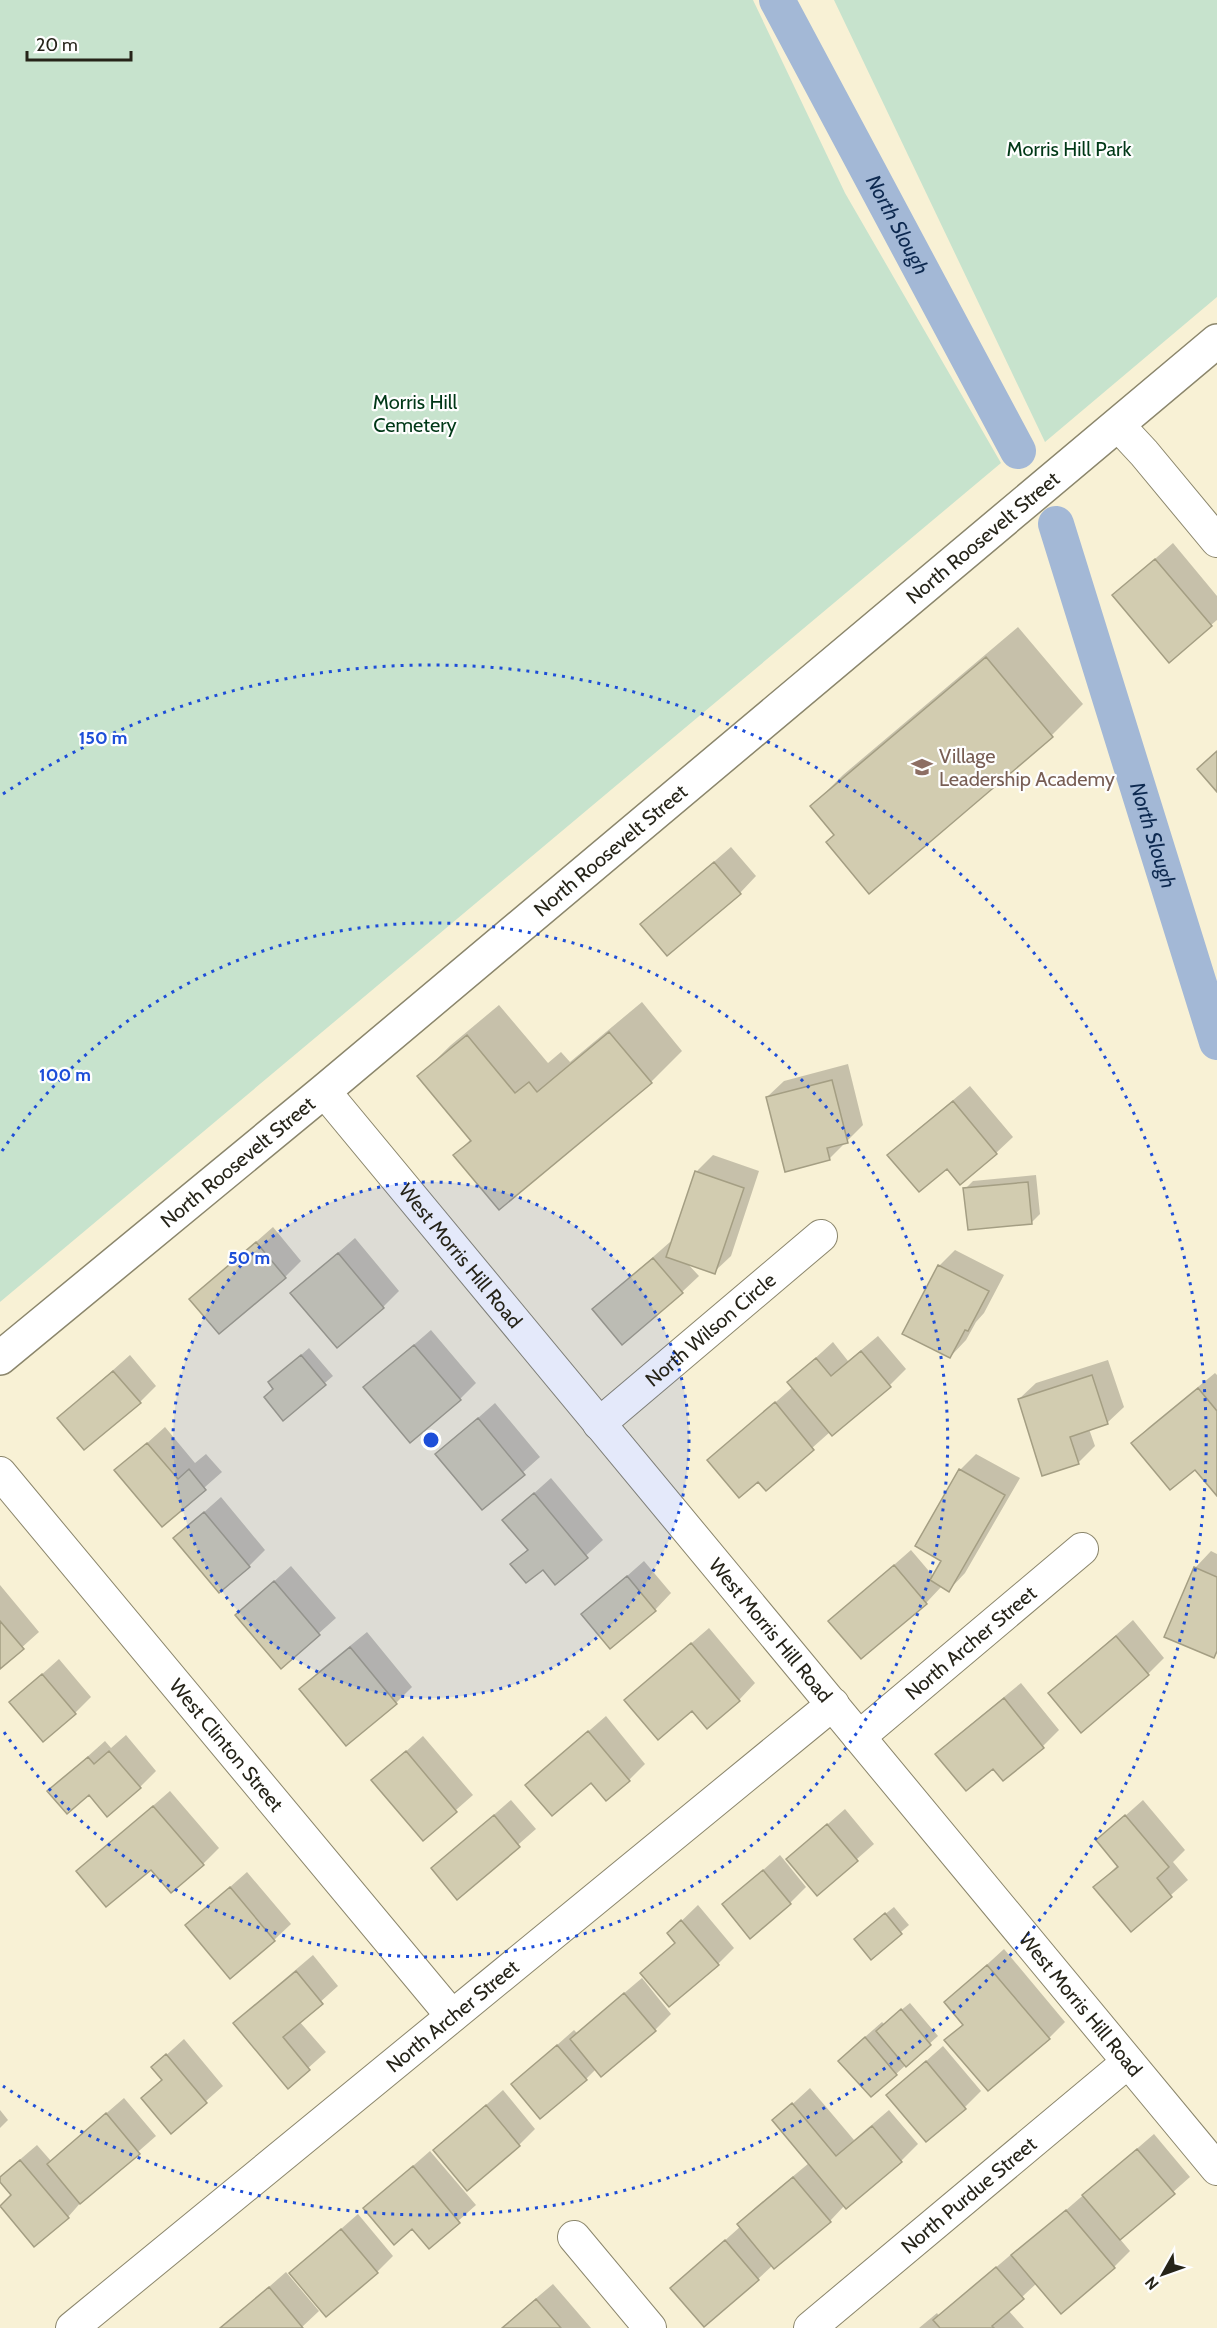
<svg xmlns="http://www.w3.org/2000/svg" width="1217" height="2328" viewBox="0 0 1217 2328" font-family="Cabin,sans-serif">
	<style>
		.green { fill: #c7e3cd }
		.shadow { fill: #0003 }
		.lines { fill: none; stroke-linecap: round; stroke-linejoin: round }
		.canal { stroke: #a3b8d6; stroke-width: 36 }
		.building { fill: #d2ccb0; stroke: #a49e83; stroke-width: 1.5 }
		.street-casing { stroke: #8b866c; stroke-width: 34 }
		.secondary-casing { stroke: #8b866c; stroke-width: 36 }
		.street { stroke: #fff; stroke-width: 32 }
		.secondary { stroke: #fff; stroke-width: 33 }
		.ring { fill: none; stroke: #1d4ed8; stroke-width: 3; stroke-dasharray: 3 6 }
		.labels { text-anchor: middle; stroke-width: 4.5; stroke-linejoin: round; paint-order: stroke }
		.park-label { font-size: 20px; fill: #003817; stroke: #fefefe }
		.street-label { font-size: 20px; fill: #262419; stroke: #fefefe }
		.education-label { font-size: 20px; fill: #785e54; stroke: #fefefe; text-anchor: start }
		.water-label { font-size: 21px; font-style: italic; fill: #0d2950; stroke: #fefefe }
		.centre { fill: #1d4ed8; stroke: #fefefe; stroke-width: 3 }
		.ring-label { font-size: 18px; text-anchor: middle; font-weight: bold; fill: #1d4ed8; stroke: #fefefe; stroke-width: 4.5; stroke-linejoin: round; paint-order: stroke }
	</style>
	<rect width="100%" height="100%" fill="#f8f1d5"/>
	<path class="green" d="M0,0H753L845,193L1001,463L0,1302Z
		M834,0H1217V297L1045,442Z"/>
	<path class="shadow" d="M1173,543L1217,596V620L1211,625L1114,595Z
		M1018,627L1083,704L1052,735L869,891L836,834L812,806L843,775Z
		M731,847L756,876L740,893L642,924Z
		M642,1002L682,1051L651,1082L455,1155L471,1139L419,1076L451,1045L499,1005L548,1063L561,1052L570,1062Z
		M848,1064L863,1125L829,1159L767,1097L784,1081Z
		M970,1086L1013,1137L996,1153L961,1183L947,1167L889,1156L906,1139Z
		M713,1155L759,1171L731,1256L714,1272L687,1263L699,1276L682,1292L594,1309L670,1242L672,1244L696,1172Z
		M1036,1175L1040,1214L1032,1222L965,1189L973,1181Z
		M273,1227L301,1261L285,1277L191,1299Z
		M355,1238L399,1291L383,1307L292,1293Z
		M955,1250L1004,1275L984,1313L976,1322L966,1340L950,1357L939,1266Z
		M431,1330L476,1383L460,1399L365,1387Z
		M878,1336L906,1369L890,1385L832,1434L830,1432L766,1489L759,1480L709,1460L793,1387L789,1382L833,1342L848,1361Z
		M309,1348L333,1376L284,1418L275,1388L278,1375Z
		M130,1355L156,1386L140,1402L59,1418Z
		M1108,1360L1124,1407L1107,1423L1089,1429L1095,1446L1078,1463L1019,1399L1036,1383Z
		M1215,1373L1217,1375V1494L1195,1468L1133,1443L1149,1427Z
		M495,1403L540,1457L483,1508L437,1454Z
		M165,1427L195,1463L206,1454L222,1472L162,1525L117,1470Z
		M976,1454L1020,1478L965,1573L949,1590L942,1586L926,1603L830,1621L911,1550L934,1577L943,1561L960,1470Z
		M551,1478L603,1540L556,1583L543,1567L512,1564L528,1549L504,1520Z
		M221,1497L265,1550L249,1566L175,1538Z
		M1211,1551L1217,1554V1653L1214,1656L1195,1568Z
		M644,1561L671,1593L655,1610L584,1614Z
		M291,1566L336,1618L281,1667L237,1615Z
		M0,1585L39,1632L0,1667Z
		M1133,1620L1164,1658L1148,1674L1050,1693Z
		M709,1628L755,1683L739,1700L692,1709L626,1700Z
		M367,1632L412,1687L396,1703L301,1689L318,1672Z
		M59,1659L91,1697L75,1713L11,1702Z
		M1021,1683L1059,1730L1043,1746L1003,1779L993,1767L937,1754L954,1738Z
		M606,1716L645,1764L629,1780L527,1785Z
		M126,1735L156,1771L140,1787L89,1793L49,1791L105,1741L111,1748Z
		M423,1736L473,1795L423,1839L374,1780Z
		M170,1791L219,1848L203,1864L78,1871Z
		M511,1800L536,1829L457,1898L433,1868Z
		M1143,1800L1185,1850L1173,1862L1188,1880L1131,1930L1095,1887L1118,1865L1098,1840Z
		M845,1809L874,1844L817,1894L788,1859Z
		M780,1855L806,1887L790,1903L724,1905Z
		M247,1872L291,1924L274,1940L187,1925Z
		M698,1905L734,1948L718,1964L642,1973L676,1942L669,1933Z
		M894,1907L909,1925L872,1957L864,1931Z
		M1004,1949L1065,2022L1049,2038L946,2040L964,2023L946,2002Z
		M313,1955L338,1986L299,2021L326,2052L288,2086L235,2023L252,2007Z
		M642,1978L671,2014L655,2030L596,2069L586,2079L513,2084L574,2030L577,2033Z
		M910,2003L938,2036L896,2074L857,2044L882,2022L884,2024Z
		M184,2039L223,2086L171,2132L143,2098L162,2079L153,2067Z
		M943,2046L981,2091L965,2107L888,2095Z
		M810,2088L854,2140L889,2110L918,2144L901,2161L846,2207L845,2205L830,2221L773,2265L758,2279L672,2288L741,2226L739,2224L755,2208L809,2163L774,2121Z
		M503,2090L535,2129L519,2145L435,2150Z
		M124,2098L156,2136L83,2200L68,2217L12,2194L0,2180L16,2163L37,2145L51,2161Z
		M0,2110L8,2120L0,2128Z
		M1154,2134L1190,2177L1120,2239L1130,2251L1114,2267L1037,2283L1008,2310L1024,2328H919L937,2313L939,2316L1014,2252L1015,2254Z
		M430,2151L476,2205L429,2247L412,2227L365,2208Z
		M358,2214L393,2256L377,2272L291,2273Z
		M286,2272L319,2311L301,2328H222Z
		M553,2284L591,2328H503L514,2317Z"/>
	<g class="lines">
		<g class="canal">
			<path id="s1" d="M777,0L1018,451"/>
			<path id="s2" d="M1056,524L1217,1042"/>
		</g>
	</g>
	<path class="building" d="M1155,559L1212,626L1169,663L1112,595Z
		M986,657L1053,737L869,894L826,842L834,835L810,806Z
		M1217,751V792L1197,769Z
		M714,862L741,894L667,956L640,924Z
		M609,1032L652,1083L499,1210L453,1155L471,1141L417,1076L467,1035L515,1093L529,1082L537,1092Z
		M832,1080L848,1143L827,1148L830,1160L785,1172L766,1097Z
		M953,1101L997,1154L960,1185L947,1169L919,1192L887,1155Z
		M695,1171L744,1188L715,1274L666,1257Z
		M1028,1182L1032,1224L968,1230L963,1188Z
		M256,1242L286,1278L219,1334L189,1299Z
		M338,1253L384,1308L337,1348L290,1293Z
		M653,1258L683,1293L622,1345L592,1309Z
		M938,1265L989,1291L968,1331L965,1330L950,1358L902,1334Z
		M414,1345L461,1400L410,1443L363,1387Z
		M861,1351L891,1387L832,1436L787,1382L816,1358L831,1376Z
		M301,1355L326,1385L283,1421L264,1397L273,1389L268,1382Z
		M113,1371L141,1403L84,1450L57,1418Z
		M1092,1375L1108,1424L1070,1437L1079,1464L1042,1476L1018,1399Z
		M1198,1388L1217,1411V1496L1195,1470L1170,1490L1131,1443Z
		M775,1402L814,1450L766,1491L758,1482L739,1498L707,1460Z
		M478,1418L525,1475L482,1510L435,1454Z
		M147,1443L178,1479L189,1469L206,1490L162,1527L114,1470Z
		M959,1469L1005,1495L949,1592L930,1580L941,1561L915,1546Z
		M534,1493L588,1558L555,1585L543,1570L526,1583L510,1564L528,1550L502,1520Z
		M204,1512L250,1567L219,1593L173,1538Z
		M894,1565L927,1604L861,1659L828,1621Z
		M1194,1567L1217,1577V1651L1214,1658L1164,1637Z
		M627,1576L656,1611L610,1649L581,1614Z
		M274,1581L320,1635L281,1669L235,1615Z
		M0,1621L24,1649L0,1669Z
		M1116,1636L1149,1675L1081,1733L1048,1693Z
		M691,1643L740,1701L707,1729L692,1711L658,1740L624,1700Z
		M350,1647L397,1704L346,1746L299,1689Z
		M42,1674L76,1714L43,1742L9,1702Z
		M1004,1698L1044,1748L1003,1781L993,1769L966,1791L935,1754Z
		M588,1731L630,1781L606,1801L591,1783L552,1816L525,1785Z
		M109,1751L141,1788L107,1817L89,1795L67,1814L47,1791L88,1757L94,1764Z
		M406,1751L457,1812L423,1841L371,1780Z
		M153,1806L204,1865L171,1893L151,1870L106,1907L76,1871Z
		M494,1815L520,1847L457,1900L431,1868Z
		M1125,1815L1169,1867L1157,1878L1172,1897L1131,1932L1093,1887L1118,1867L1096,1840Z
		M827,1824L858,1861L817,1896L786,1859Z
		M763,1870L791,1904L750,1939L722,1904Z
		M230,1887L275,1941L230,1979L185,1925Z
		M885,1913L902,1934L871,1960L854,1939Z
		M681,1920L719,1965L669,2007L640,1973L675,1943L667,1933Z
		M987,1965L1050,2039L988,2091L944,2040L963,2025L944,2002Z
		M296,1971L323,2004L283,2037L310,2070L288,2089L233,2023Z
		M624,1993L656,2031L601,2077L570,2039Z
		M901,2009L931,2045L906,2067L876,2031Z
		M865,2037L897,2075L871,2097L838,2061Z
		M557,2045L587,2080L540,2119L511,2084Z
		M166,2054L207,2103L171,2134L141,2098L162,2080L151,2067Z
		M926,2061L966,2109L926,2142L886,2095Z
		M792,2103L836,2156L872,2126L902,2162L846,2209L772,2120Z
		M486,2105L520,2146L467,2191L433,2150Z
		M106,2113L140,2154L80,2204L47,2164Z
		M1137,2149L1175,2194L1120,2240L1082,2195Z
		M20,2160L69,2218L34,2247L0,2206L11,2195L0,2182V2177Z
		M413,2166L460,2223L429,2249L412,2229L394,2245L363,2208Z
		M793,2177L831,2222L774,2269L737,2224Z
		M1066,2210L1115,2268L1061,2314L1011,2255Z
		M341,2229L378,2273L326,2317L289,2273Z
		M725,2240L759,2280L704,2327L670,2288Z
		M996,2267L1024,2299L992,2326L994,2328H940L933,2320Z
		M269,2287L303,2328H220Z
		M536,2299L561,2328H502Z"/>
	<g class="lines">
		<defs>
			<g id="street">
				<path d="M1118,425L1144,453L1217,541"/>
				<path id="s3" d="M324,1091L1217,2169"/>
				<path id="s4" d="M599,1424L821,1236"/>
				<path id="s5" d="M0,1473L452,2016"/>
				<path id="s6" d="M859,1737L1082,1549"/>
				<path d="M574,2237L650,2328"/>
				<path id="s7" d="M72,2328L833,1704"/>
				<path id="s8" d="M810,2328L1128,2062"/>
			</g>
			<g id="secondary">
				<path id="s9" d="M0,1358L324,1091L1217,341"/>
			</g>
		</defs>
		<use href="#street" class="street-casing"/>
		<use href="#secondary" class="secondary-casing"/>
		<use href="#street" class="street"/>
		<use href="#secondary" class="secondary"/>
	</g>
	<circle cx="431" cy="1440" r="258" fill="#1d4ed8" fill-opacity=".12"/>
	<g class="ring">
		<circle cx="431" cy="1440" r="258"/>
		<path d="M2 1151A517 517 0 1 1 2 1729"/>
		<path d="M3 794A775 775 0 1 1 3 2086"/>
	</g>
	<defs>
		<symbol id="school-bare" viewBox="-9 -9 18 18"><path d="M0-5L7-2L0 1L-7-2ZM-4 1L0 2.5L4 1V4Q0 6-4 4Z" fill="#8d6e63" stroke="#fefefe" stroke-width="2.5" paint-order="stroke"/></symbol>
	</defs>
	<g fill-rule="evenodd">
		<use href="#school-bare" x="907" y="752" width="30" height="30"/>
	</g>
	<g class="labels">
		<g class="park-label">
			<text x="1069" y="156">Morris Hill Park</text>
			<text x="415" y="409">Morris Hill<tspan x="415" dy="23">Cemetery</tspan></text>
		</g>
		<g class="street-label">
			<text dy="7" stroke="none"><textPath href="#s9" startOffset="1280">North Roosevelt Street</textPath></text>
			<text dy="7" stroke="none"><textPath href="#s9" startOffset="794">North Roosevelt Street</textPath></text>
			<text dy="7" stroke="none"><textPath href="#s9" startOffset="308">North Roosevelt Street</textPath></text>
			<text dy="7" stroke="none"><textPath href="#s3" startOffset="214">West Morris Hill Road</textPath></text>
			<text dy="7" stroke="none"><textPath href="#s4" startOffset="146">North Wilson Circle</textPath></text>
			<text dy="7" stroke="none"><textPath href="#s3" startOffset="700">West Morris Hill Road</textPath></text>
			<text dy="7" stroke="none"><textPath href="#s6" startOffset="146">North Archer Street</textPath></text>
			<text dy="7" stroke="none"><textPath href="#s5" startOffset="354">West Clinton Street</textPath></text>
			<text dy="7" stroke="none"><textPath href="#s3" startOffset="1186">West Morris Hill Road</textPath></text>
			<text dy="7" stroke="none"><textPath href="#s7" startOffset="492">North Archer Street</textPath></text>
			<text dy="7" stroke="none"><textPath href="#s8" startOffset="207">North Purdue Street</textPath></text>
		</g>
		<g class="education-label">
			<text x="939" y="763">Village<tspan x="939" dy="23">Leadership Academy</tspan></text>
		</g>
		<g class="water-label">
			<text dy="7" stroke="none"><textPath href="#s1" startOffset="255">North Slough</textPath></text>
			<text dy="7" stroke="none"><textPath href="#s2" startOffset="326">North Slough</textPath></text>
		</g>
	</g>
	<circle cx="431" cy="1440" r="9" class="centre"/>
	<g class="ring-label">
		<text x="103" y="744">150 m</text>
		<text x="65" y="1081">100 m</text>
		<text x="249" y="1264">50 m</text>
	</g>
	<g transform="translate(1163 2274) rotate(230)" stroke="#fefefe" stroke-width="4.5" paint-order="stroke">
	<path d="M0-4.5L10 22L0 15L-10 22Z" fill="#262419"/>
	<text y="-9" font-size="16" font-weight="bold" text-anchor="middle" fill="#262419">N</text>
	</g>
	<path d="M27 51v9h104v-9" fill="none" stroke="#262419" stroke-width="3"/>
	<text x="36" y="51" font-size="18" fill="#262419" stroke="#fefefe" stroke-width="4.5" paint-order="stroke">20 m</text>
</svg>
